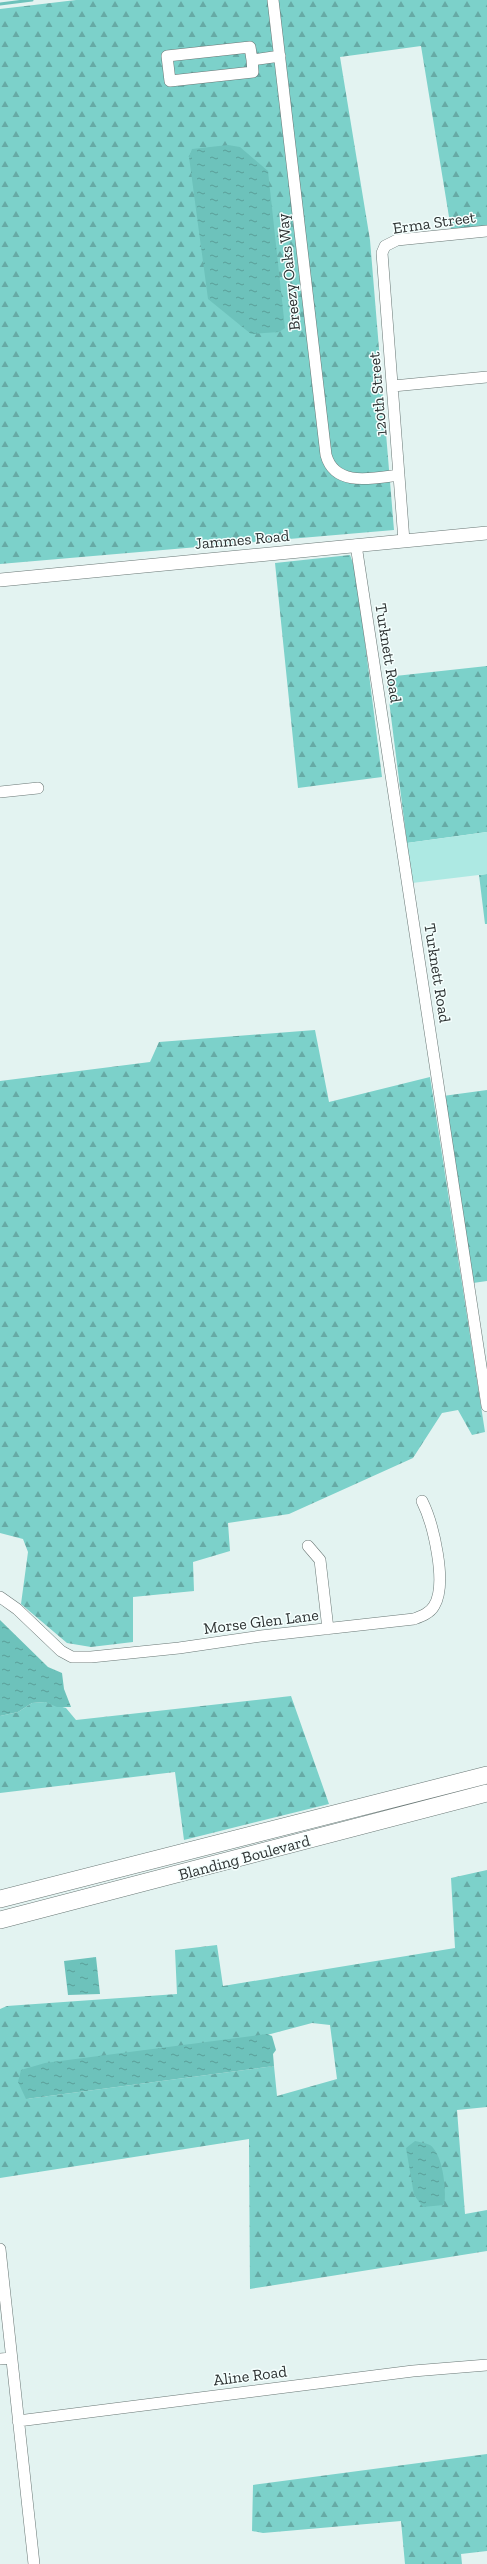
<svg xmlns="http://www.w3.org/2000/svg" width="487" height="2564" viewBox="0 0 487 2564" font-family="'Zilla Slab',serif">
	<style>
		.forest { fill: url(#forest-firs); fill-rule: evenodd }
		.green { fill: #ade9e3 }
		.water { fill: url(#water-ripples) }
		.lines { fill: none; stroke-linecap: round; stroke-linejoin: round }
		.stream { stroke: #6dc2bb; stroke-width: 3 }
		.minor-casing { stroke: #697775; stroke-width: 12 }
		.tertiary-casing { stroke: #697775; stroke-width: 14 }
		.primary-casing { stroke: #697775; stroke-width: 18 }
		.minor { stroke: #fff; stroke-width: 11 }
		.tertiary { stroke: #fff; stroke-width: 13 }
		.primary { stroke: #fff; stroke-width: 17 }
		.labels { text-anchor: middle; stroke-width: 3; stroke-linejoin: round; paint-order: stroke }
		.street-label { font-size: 16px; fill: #2d3232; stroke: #f5fffe }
	</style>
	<defs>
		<pattern id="forest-firs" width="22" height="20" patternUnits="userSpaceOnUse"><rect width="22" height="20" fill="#7cd1ca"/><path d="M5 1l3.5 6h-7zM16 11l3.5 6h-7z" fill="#66aaa5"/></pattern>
		<pattern id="water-ripples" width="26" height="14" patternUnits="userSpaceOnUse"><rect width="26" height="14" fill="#6dc2bb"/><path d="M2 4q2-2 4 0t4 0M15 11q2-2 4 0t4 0" fill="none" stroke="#5a9e99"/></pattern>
	</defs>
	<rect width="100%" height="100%" fill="#e3f3f1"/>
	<path class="forest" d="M76,0H487V226L451,229L421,46L340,57L370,240L394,530L0,564V9Z
		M350,555L356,571L382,777L298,788L275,563Z
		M487,666V832L407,843L386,677Z
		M487,874V924H485L479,875Z
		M315,1030L329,1102L430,1077L485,1432L472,1435L458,1410L442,1413L413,1458L289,1514L228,1523L230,1551L193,1562L194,1591L133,1597V1642L91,1647L67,1643L21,1604L28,1552L23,1539L0,1533V1081L150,1062L159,1042Z
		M487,1090V1281L473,1283L443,1096Z
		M291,1696L329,1804L184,1840L175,1772L0,1793V1716L18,1712L32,1703L45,1702L66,1708L76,1720Z
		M487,1870V2107L457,2110L465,2214L487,2210V2251L250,2289L249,2139L0,2178V2009L7,2006L177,1994L175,1950L217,1945L223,1986L455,1948L451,1878ZM312,2023L330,2025L337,2079L277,2096L274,2066L26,2099Z
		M487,2454V2551L461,2554L462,2564H405L401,2521L263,2533L252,2531L253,2485Z"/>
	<path class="green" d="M487,832V874L412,883L407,843Z"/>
	<path class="water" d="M228,145L240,147L268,171L285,328L279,332L251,334L208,299L189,157L192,149Z
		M0,1620L48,1667L62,1673L64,1689L71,1707H57L45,1702L32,1703L18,1712L0,1716Z
		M96,1957L100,1994L68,1995L64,1961Z
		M267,2034L272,2036L276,2050L273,2054L274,2066L26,2099L18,2082L21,2070L45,2063Z
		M415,2141C419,2142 426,2143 430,2145C443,2154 447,2191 444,2205L423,2207L414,2195L406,2148Z"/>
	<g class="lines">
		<path class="stream" d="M0,4L32,0"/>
		<defs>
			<path id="minor" d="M273,0L326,455C335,488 374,478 399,475
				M252,60L253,72L170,81L167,56L250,47L252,60L280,56
				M393,386L487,377
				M404,541L382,253L385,246L397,240L487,231
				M356,545L487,1406
				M0,792L38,788
				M308,1546L320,1560L328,1629
				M0,1597L17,1609L61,1651L72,1657H91L179,1648L261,1636L414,1619C422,1616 430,1613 434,1606C448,1584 433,1523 422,1501
				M0,2249L34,2564
				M0,2359L11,2358
				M18,2421L413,2371L487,2365"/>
			<path id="tertiary" d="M0,580L487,533"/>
			<path id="primary" d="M0,1899L487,1775
				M0,1920L487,1793"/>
		</defs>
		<use href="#minor" class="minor-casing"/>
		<use href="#tertiary" class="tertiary-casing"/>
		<use href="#primary" class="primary-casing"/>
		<use href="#minor" class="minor"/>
		<use href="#tertiary" class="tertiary"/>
		<use href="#primary" class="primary"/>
	</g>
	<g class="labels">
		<g class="street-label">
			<text transform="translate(434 222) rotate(-8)" y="6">Erma Street</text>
			<text transform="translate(288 272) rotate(-96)" y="6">Breezy Oaks Way</text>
			<text transform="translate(377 394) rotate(-95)" y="6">120th Street</text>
			<text transform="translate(242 539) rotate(-5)" y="6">Jammes Road</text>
			<text transform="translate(389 653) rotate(81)" y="6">Turknett Road</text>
			<text transform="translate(438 973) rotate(81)" y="6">Turknett Road</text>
			<text transform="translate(261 1621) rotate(-7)" y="6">Morse Glen Lane</text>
			<text transform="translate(244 1857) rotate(-15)" y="6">Blanding Boulevard</text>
			<text transform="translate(250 2375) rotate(-7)" y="6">Aline Road</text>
		</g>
	</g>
</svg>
